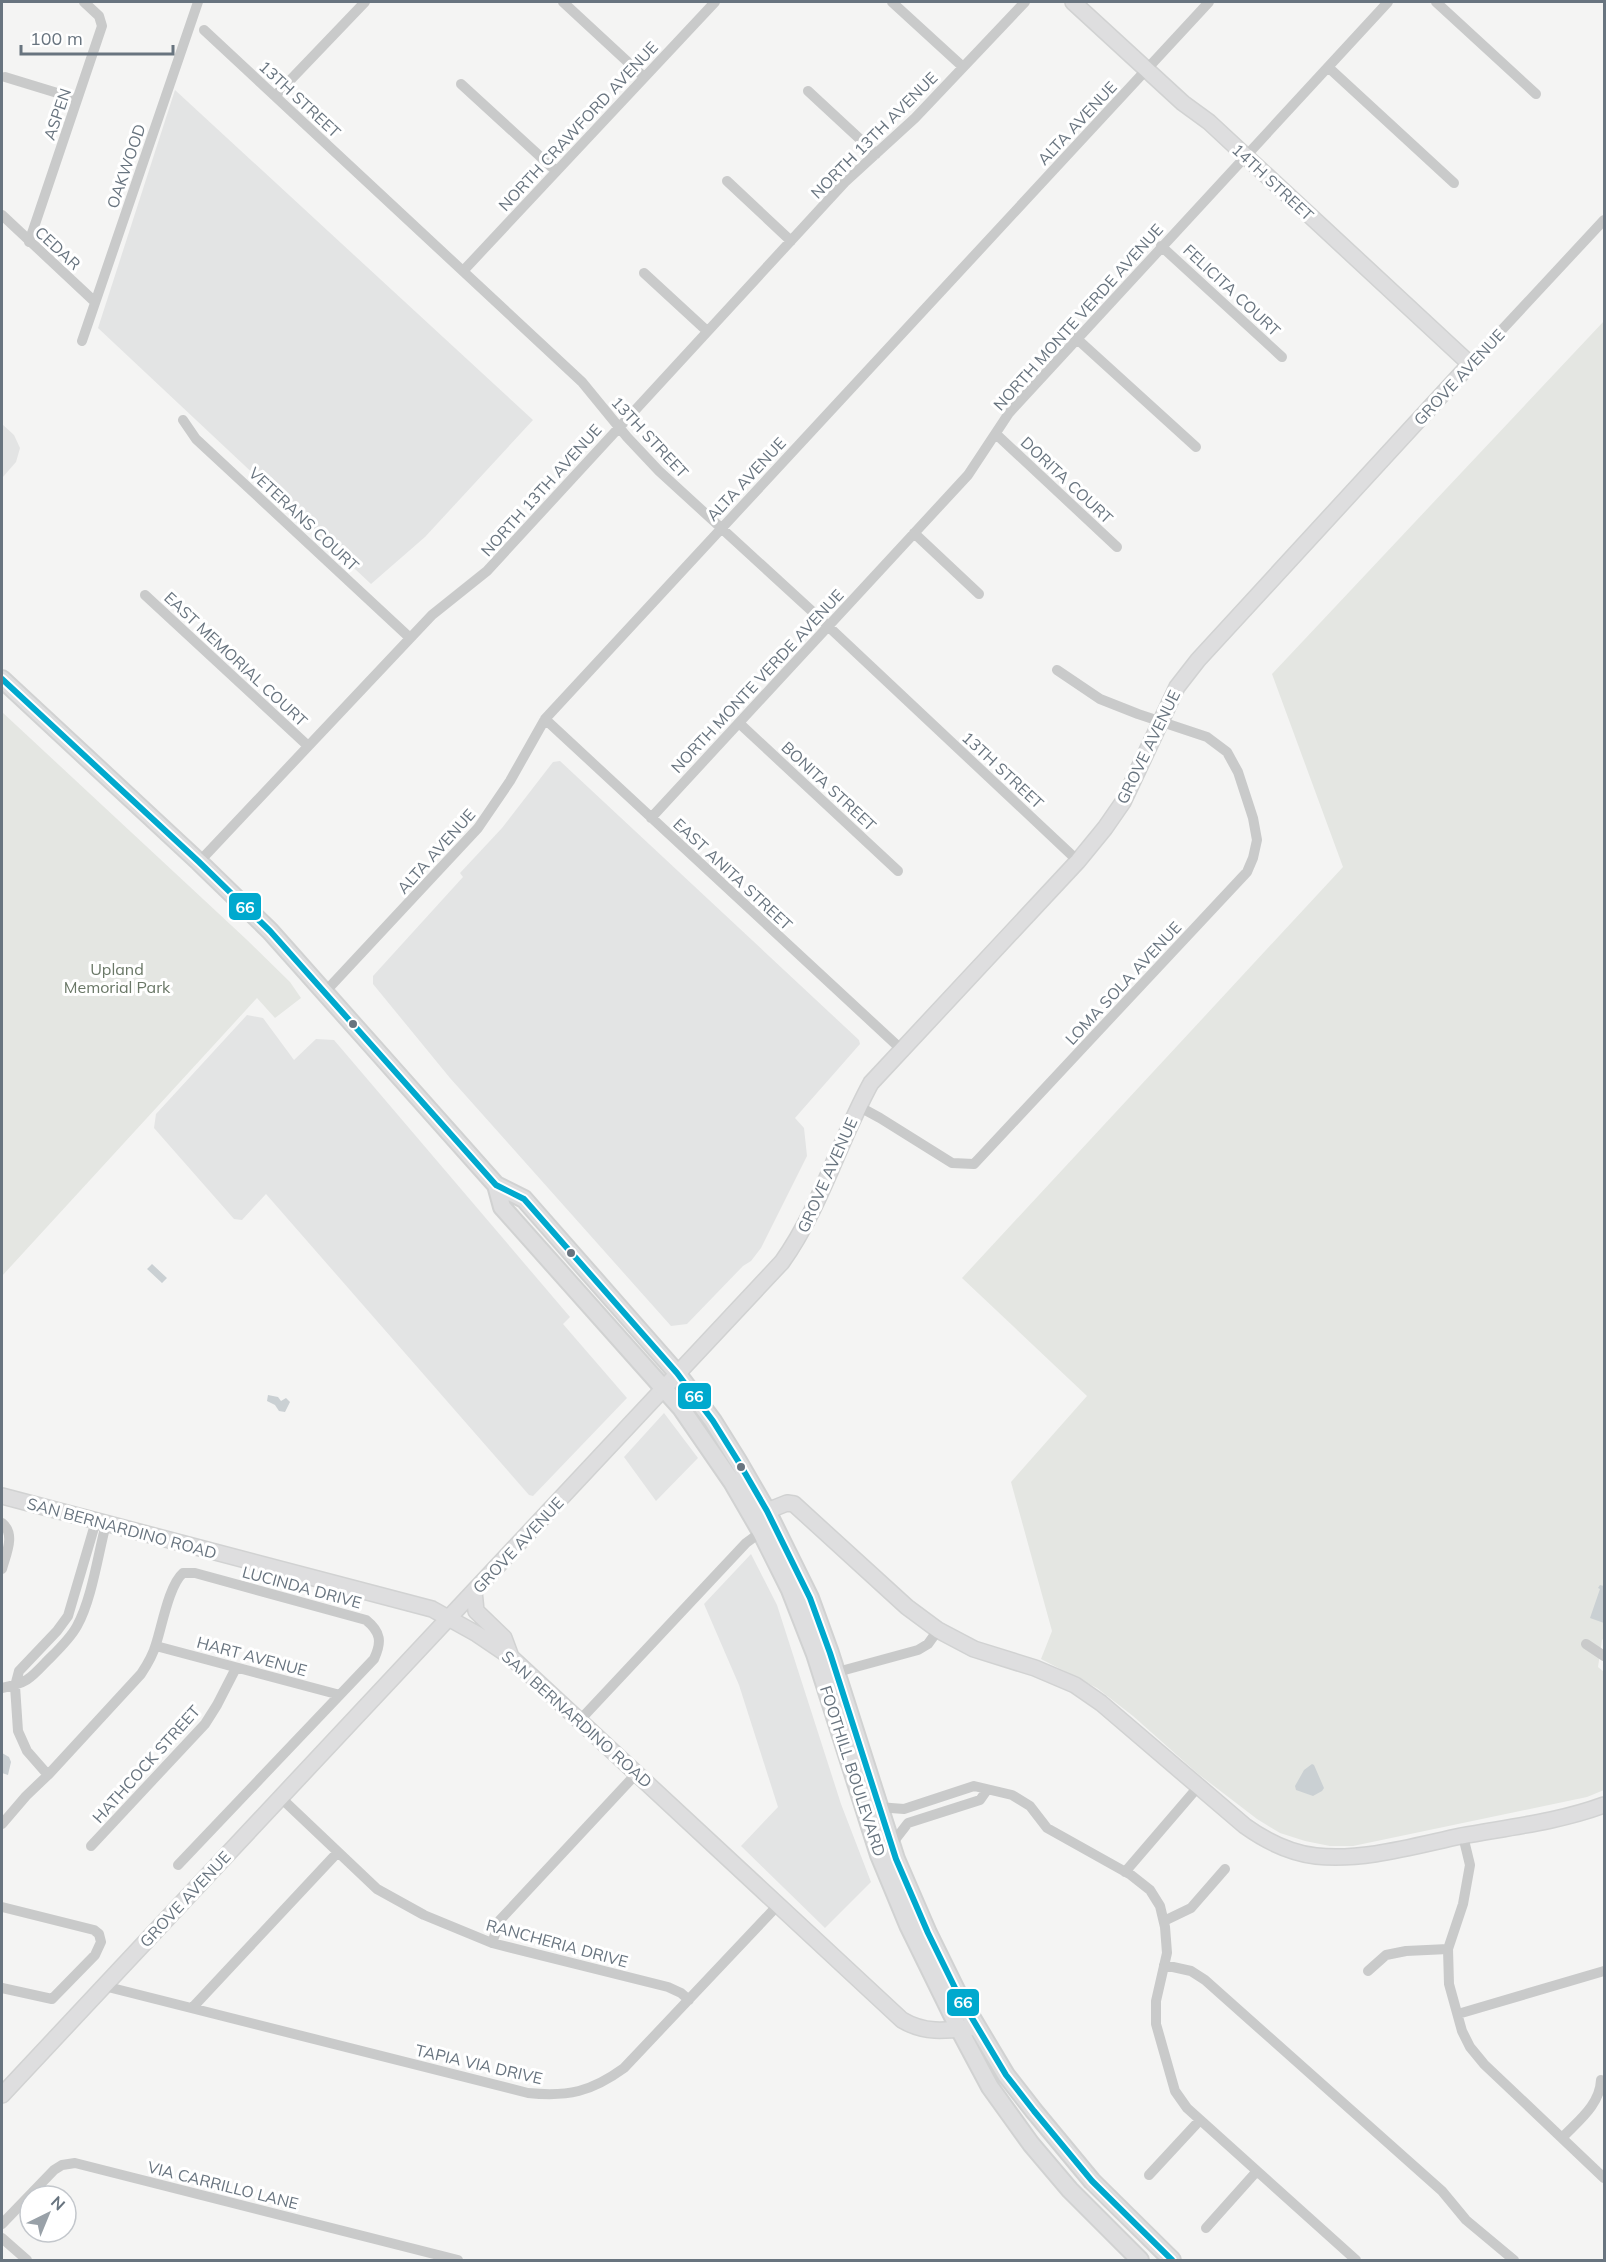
<svg xmlns="http://www.w3.org/2000/svg" width="1606" height="2262" viewBox="0 0 1606 2262" font-family="Mulish,sans-serif">
	<style>
		.built { fill: #e3e4e4 }
		.green { fill: #e4e6e2 }
		.water { fill: #cad0d3 }
		.lines { fill: none; stroke-linecap: round; stroke-linejoin: round }
		.secondary-casing { stroke: #d1d2d2; stroke-width: 18 }
		.primary-casing { stroke: #d1d2d2; stroke-width: 20 }
		.street { stroke: #c9caca; stroke-width: 10 }
		.secondary { stroke: #dededf; stroke-width: 15 }
		.primary { stroke: #dededf; stroke-width: 16 }
		.bus-1-casing { stroke: #fff; stroke-width: 10 }
		.bus-1 { stroke: #00a9ce; stroke-width: 6 }
		.bus-dot { fill: #68747f; stroke: #fff; stroke-width: 2 }
		.labels { text-anchor: middle; stroke-width: 6; stroke-linejoin: round; paint-order: stroke }
		.street-label { font-size: 16px; fill: #68747f; stroke: #fff }
		.park-label { font-size: 16px; fill: #697766; stroke: #fff }
		.line-badge { stroke: #fff; stroke-width: 2 }
		.badge-label { font-size: 16px; text-anchor: middle; font-weight: bold; fill: #fff }
	</style>
	<rect width="100%" height="100%" fill="#f4f4f3"/>
	<path class="built" d="M175,90L533,420L425,537L371,584L98,328Z
		M2,424L14,435L20,448L16,462L2,478Z
		M560,761L859,1040L860,1044L795,1118L804,1128L807,1156L761,1248L751,1261L743,1266L687,1324L671,1326L450,1078L373,984V976L463,877L460,873L502,828L553,762Z
		M247,1015L263,1018L294,1060L316,1039L334,1040L570,1317L563,1324L627,1398L533,1496L529,1495L266,1194L242,1220L234,1219L154,1128L156,1114Z
		M664,1413L698,1458L656,1501L624,1457Z
		M751,1554L777,1605L841,1804L871,1882L825,1928L741,1846L778,1807L739,1685L704,1604Z"/>
	<path class="green" d="M1604,321V1638L1602,1640L1598,1667L1604,1672V1790L1587,1797L1353,1846H1330L1305,1841L1280,1833L1257,1819L1197,1773L1133,1716L1097,1688L1041,1659L1052,1631L1011,1482L1087,1396L962,1278L1343,867L1272,674Z
		M2,712L246,939L290,982L301,998L275,1018L257,998L2,1276Z"/>
	<path class="water" d="M152,1264L167,1278L162,1283L147,1269Z
		M268,1395L278,1397L281,1401L286,1398L290,1402L285,1412L279,1411L275,1405L267,1401Z
		M1600,1585L1604,1586V1623L1590,1618L1600,1589L1598,1588Z
		M2,1753L9,1757L11,1762L8,1775L2,1773Z
		M1312,1764L1314,1765L1324,1788L1322,1791L1313,1796L1296,1790L1295,1786L1304,1770Z"/>
	<g class="lines">
		<defs>
			<path id="secondary" d="M2,1496L432,1609L477,1634L511,1657L902,2020C927,2035 950,2030 977,2027
				M767,1511L787,1503L794,1504L907,1607L938,1630L974,1649L1035,1668L1075,1685L1101,1703L1245,1826C1266,1841 1290,1853 1316,1856C1364,1861 1414,1846 1461,1836C1510,1827 1558,1822 1604,1805
				M474,1591L476,1611L504,1638L511,1657
				M2,2095L782,1262C820,1209 839,1141 871,1083L1078,861L1105,828L1123,802L1177,687L1198,660L1470,364L1209,122L1183,103L1073,2"/>
			<path id="primary" d="M2,679L199,862L270,931L496,1185L524,1199L677,1373L713,1421L738,1461L767,1511L810,1598L830,1653L896,1859L928,1933L960,1998L1006,2075L1034,2111L1092,2181L1172,2260
				M496,1185L502,1207L681,1408L732,1482L761,1532L790,1590L815,1654L879,1855L908,1925L959,2029L990,2087L1031,2144L1070,2190L1140,2260"/>
		</defs>
		<use href="#secondary" class="secondary-casing"/>
		<use href="#primary" class="primary-casing"/>
		<path class="street" d="M563,2L644,77
			M892,2L963,67
			M1436,2L1536,94
			M204,30L582,382L627,437L659,471L814,613L1078,861
			M1328,67L1454,183
			M5,77L77,99
			M461,84L556,171
			M808,91L876,154
			M275,96L365,2
			M727,181L791,241
			M2,215L95,302
			M29,242L102,26L99,16L84,2
			M1161,246L1282,357
			M464,270L715,2
			M644,273L707,331
			M1076,338L1196,447
			M82,341L198,2
			M1470,364L1604,220
			M183,420L196,439L409,637
			M996,434L1117,547
			M914,533L979,594
			M145,595L307,745
			M545,719L902,1050
			M739,723L898,871
			M651,818L968,475L1009,413L1388,2
			M199,862L432,615L487,571L845,182L915,118L1025,2
			M325,992L478,828L510,781L545,719L1209,2
			M858,1106L880,1118L952,1163L974,1164L1247,872L1253,858L1257,840L1253,818L1238,772L1227,752L1207,737L1138,714L1100,699L1057,670
			M2,1523C16,1534 6,1554 2,1569
			M1586,1644L1604,1656
			M156,1646L340,1695
			M830,1674L918,1650L928,1644L938,1630
			M2,1688C27,1683 30,1679 47,1661C58,1650 70,1639 77,1626C92,1599 98,1554 106,1524
			M580,1720L746,1543L761,1532
			M48,1775L27,1751L18,1731L15,1686L19,1671L57,1631L68,1616L96,1521
			M280,1797L377,1889L424,1915L492,1943L668,1987L681,1993L689,2000
			M878,1807L904,1809L974,1786L1012,1795L1030,1806L1047,1828L1131,1875L1150,1890L1160,1906L1165,1927L1167,1953L1156,2001V2024L1175,2091L1187,2108L1356,2260
			M2,1824L26,1796L48,1775L141,1674C147,1665 153,1655 156,1644C162,1626 169,1585 183,1573H195L366,1620C381,1632 382,1642 374,1659L178,1865
			M1463,1836L1470,1865L1463,1904L1448,1949L1449,1984L1462,2031L1470,2047L1484,2064L1604,2178
			M891,1845L908,1823L980,1800L987,1790
			M91,1846L205,1724L217,1705L236,1668
			M1125,1872L1198,1787
			M2,1907L94,1930L99,1934L101,1942L95,1955L52,1999L2,1988
			M1164,1921L1191,1908L1225,1869
			M492,1943L500,1920L637,1773
			M1164,1965L1191,1971L1205,1980L1442,2191L1466,2220L1514,2260
			M1368,1971L1386,1955L1406,1951L1448,1949
			M104,1986L528,2093C568,2097 591,2092 624,2068L779,1904
			M193,2007L338,1852
			M1458,2014L1604,1971
			M1562,2138C1578,2121 1600,2105 1601,2080
			M1149,2175L1200,2120
			M2,2224L54,2170L62,2165L75,2163L458,2260
			M1206,2228L1257,2171
			M2,2238L27,2260"/>
		<use href="#secondary" class="secondary"/>
		<use href="#primary" class="primary"/>
		<defs>
			<path id="bus-1" d="M2,679L199,862L270,931L496,1185L524,1199L677,1373L713,1421L738,1461L767,1511L810,1598L830,1653L896,1859L928,1933L960,1998L1006,2075L1034,2111L1092,2181L1172,2260"/>
		</defs>
		<use href="#bus-1" class="bus-1-casing"/>
		<use href="#bus-1" class="bus-1"/>
	</g>
	<g class="bus-dot">
		<circle cx="353" cy="1024" r="5"/>
		<circle cx="571" cy="1253" r="5"/>
		<circle cx="741" cy="1467" r="5"/>
	</g>
	<g class="labels">
		<g class="street-label">
			<text transform="translate(300 99) rotate(43)" y="6">13TH STREET</text>
			<text transform="translate(57 114) rotate(-71)" y="6">ASPEN</text>
			<text transform="translate(1077 123) rotate(-47)" y="6">ALTA AVENUE</text>
			<text transform="translate(578 126) rotate(-47)" y="6">NORTH CRAWFORD AVENUE</text>
			<text transform="translate(874 135) rotate(-45)" y="6">NORTH 13TH AVENUE</text>
			<text transform="translate(126 166) rotate(-71)" y="6">OAKWOOD</text>
			<text transform="translate(1273 182) rotate(43)" y="6">14TH STREET</text>
			<text transform="translate(58 248) rotate(43)" y="6">CEDAR</text>
			<text transform="translate(1232 290) rotate(43)" y="6">FELICITA COURT</text>
			<text transform="translate(1078 317) rotate(-48)" y="6">NORTH MONTE VERDE AVENUE</text>
			<text transform="translate(1459 377) rotate(-47)" y="6">GROVE AVENUE</text>
			<text transform="translate(650 437) rotate(47)" y="6">13TH STREET</text>
			<text transform="translate(746 479) rotate(-47)" y="6">ALTA AVENUE</text>
			<text transform="translate(1067 480) rotate(43)" y="6">DORITA COURT</text>
			<text transform="translate(541 490) rotate(-48)" y="6">NORTH 13TH AVENUE</text>
			<text transform="translate(304 519) rotate(43)" y="6">VETERANS COURT</text>
			<text transform="translate(236 659) rotate(43)" y="6">EAST MEMORIAL COURT</text>
			<text transform="translate(757 681) rotate(-47)" y="6">NORTH MONTE VERDE AVENUE</text>
			<text transform="translate(1148 747) rotate(-64)" y="6">GROVE AVENUE</text>
			<text transform="translate(1003 770) rotate(43)" y="6">13TH STREET</text>
			<text transform="translate(829 786) rotate(43)" y="6">BONITA STREET</text>
			<text transform="translate(436 851) rotate(-48)" y="6">ALTA AVENUE</text>
			<text transform="translate(733 874) rotate(43)" y="6">EAST ANITA STREET</text>
			<text transform="translate(1123 983) rotate(-47)" y="6">LOMA SOLA AVENUE</text>
			<text transform="translate(827 1175) rotate(-66)" y="6">GROVE AVENUE</text>
			<text transform="translate(122 1528) rotate(15)" y="6">SAN BERNARDINO ROAD</text>
			<text transform="translate(518 1545) rotate(-47)" y="6">GROVE AVENUE</text>
			<text transform="translate(302 1587) rotate(15)" y="6">LUCINDA DRIVE</text>
			<text transform="translate(252 1656) rotate(15)" y="6">HART AVENUE</text>
			<text transform="translate(577 1719) rotate(42)" y="6">SAN BERNARDINO ROAD</text>
			<text transform="translate(146 1764) rotate(-48)" y="6">HATHCOCK STREET</text>
			<text transform="translate(853 1771) rotate(72)" y="6">FOOTHILL BOULEVARD</text>
			<text transform="translate(185 1899) rotate(-47)" y="6">GROVE AVENUE</text>
			<text transform="translate(557 1943) rotate(15)" y="6">RANCHERIA DRIVE</text>
			<text transform="translate(479 2064) rotate(13)" y="6">TAPIA VIA DRIVE</text>
			<text transform="translate(223 2185) rotate(14)" y="6">VIA CARRILLO LANE</text>
		</g>
		<g class="park-label">
			<text x="117" y="975">Upland<tspan x="117" dy="18">Memorial Park</tspan></text>
		</g>
	</g>
	<g class="line-badge">
		<rect x="228" y="892" width="34" height="29" rx="6" fill="#00a9ce"/>
		<rect x="677" y="1382" width="35" height="28" rx="6" fill="#00a9ce"/>
		<rect x="946" y="1988" width="34" height="29" rx="6" fill="#00a9ce"/>
	</g>
	<g class="badge-label">
		<text x="245" y="913">66</text>
		<text x="694" y="1402">66</text>
		<text x="963" y="2008">66</text>
	</g>
	<rect width="1606" height="2262" fill="none" stroke="#68747f" stroke-width="6"/>
	<g transform="translate(48 2214) rotate(43)"><circle r="28" fill="#ffffff" stroke="#c3c7cc" stroke-width="1.5"/>
	<path d="M0-4.5L10 22L0 15L-10 22Z" fill="#99a1a8"/>
	<text y="-9" font-size="16" font-weight="bold" text-anchor="middle" fill="#68747f">N</text>
	</g>
	<path d="M21 45v9h152v-9" fill="none" stroke="#68747f" stroke-width="3"/>
	<text x="30" y="45" font-size="18" fill="#68747f" stroke="#ffffff" stroke-width="4.5" paint-order="stroke">100 m</text>
</svg>
